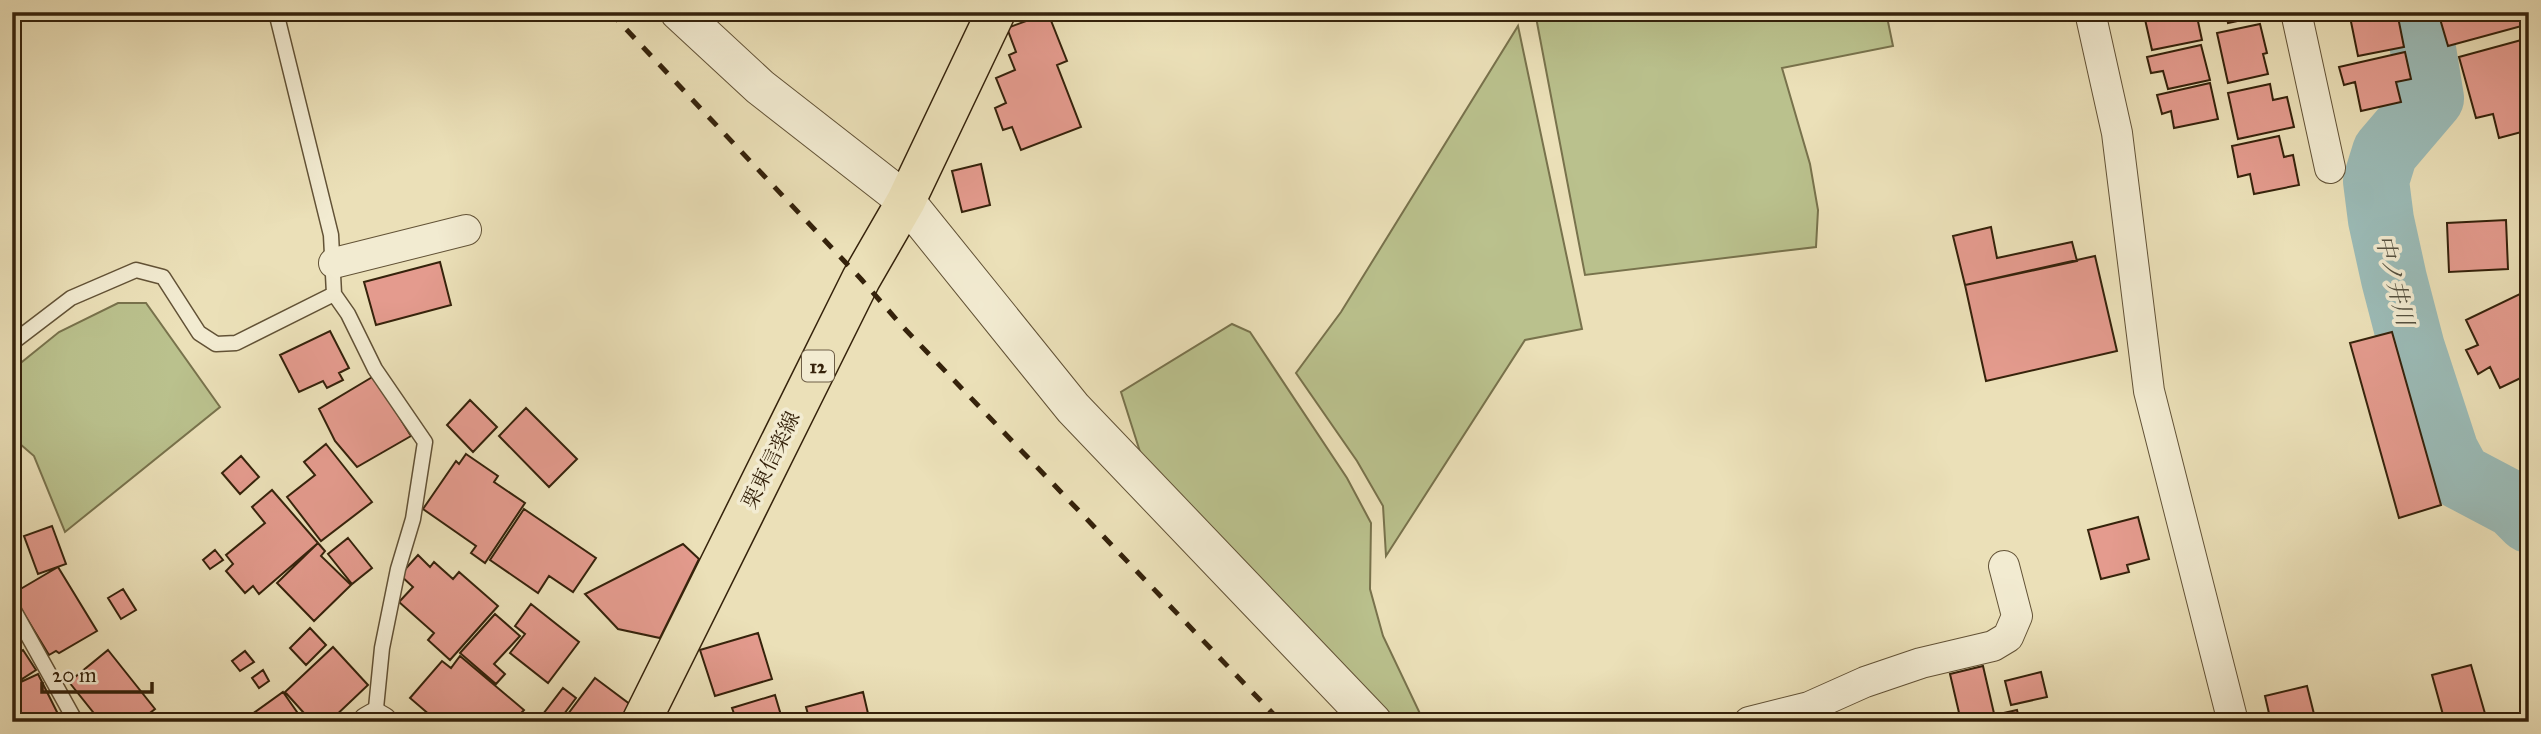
<svg xmlns="http://www.w3.org/2000/svg" width="2541" height="734" viewBox="0 0 2541 734" font-family="'IM FELL Great Primer','Noto Serif JP',serif">
	<style>
		.green { fill: #bac18d; stroke: #78724c; stroke-width: 2 }
		.lines { fill: none; stroke-linecap: round; stroke-linejoin: round }
		.river { stroke: #9bbbb7; stroke-width: 66 }
		.building { fill: #e49b8e; stroke: #35220b; stroke-width: 2 }
		.service-casing { stroke: #625236; stroke-width: 17 }
		.minor-casing { stroke: #625236; stroke-width: 32 }
		.tertiary-casing { stroke: #625236; stroke-width: 39 }
		.primary-casing { stroke: #35220b; stroke-width: 41 }
		.service { stroke: #f2ebd1; stroke-width: 14 }
		.minor { stroke: #f2ebd1; stroke-width: 30 }
		.tertiary { stroke: #f2ebd1; stroke-width: 37 }
		.primary { stroke: #ebe0b8; stroke-width: 38 }
		.rail { stroke: #35220b; stroke-width: 5; stroke-dasharray: 12 12; stroke-linecap: butt }
		.labels { text-anchor: middle; stroke-width: 7; stroke-linejoin: round; paint-order: stroke }
		.shield { fill: #f2ebd1; stroke: #6e5e46; stroke-width: 2 }
		.shield-label { font-size: 19px; font-weight: bold; fill: #35220b }
		.street-label { font-size: 21px; fill: #35220b; stroke: #f2ebd1 }
		.water-label { font-size: 23px; font-style: italic; fill: #54503f; stroke: #f2ebd1 }
	</style>
	<rect width="100%" height="100%" fill="#ebe0b8"/>
	<filter id="stains"><feTurbulence type="fractalNoise" baseFrequency=".00286" numOctaves="4"/><feColorMatrix values="0 0 0 0 .2 0 0 0 0 .09 0 0 0 0 .02 0 0 0 .5 -.17"/></filter>
	<radialGradient id="worn" r=".72"><stop offset=".6" stop-color="#630" stop-opacity="0"/><stop offset="1" stop-color="#630" stop-opacity=".3"/></radialGradient>
	<path class="green" d="M1535,12H1886L1893,46L1782,68L1810,164L1818,210L1816,247L1585,275Z
		M1518,26L1582,329L1525,340L1386,556L1383,506L1357,461L1296,373L1341,312Z
		M118,303H146L220,407L65,532L34,456L12,437V370L59,332Z
		M1232,324L1250,332L1347,478L1371,523L1370,589L1383,636L1424,722H1395L1142,458L1121,392Z"/>
	<g class="lines">
		<path class="river" d="M2417,12L2431,98L2385,152L2376,181L2381,220L2394,279L2412,348L2446,452L2459,476L2514,505L2529,520"/>
	</g>
	<path class="building" d="M2159,12H2196L2202,40L2152,50L2144,15Z
		M2226,12H2275V13L2228,23Z
		M2349,12H2397L2404,47L2358,56Z
		M2438,12H2529V24L2448,46Z
		M1048,13L1067,61L1057,65L1081,127L1021,150L1012,127L1003,130L995,108L1006,103L996,78L1015,70L1009,55L1016,52L1007,28Z
		M2260,24L2267,53L2263,54L2268,74L2228,83L2217,33Z
		M2525,39L2529,52V130L2499,138L2493,114L2476,118L2459,57Z
		M2201,45L2210,80L2168,89L2163,71L2151,73L2147,57Z
		M2405,52L2411,79L2396,82L2401,102L2361,111L2355,82L2344,85L2339,67Z
		M2210,83L2218,119L2174,128L2171,111L2162,114L2157,95Z
		M2270,84L2273,100L2287,97L2294,127L2238,139L2228,93Z
		M2279,136L2284,157L2293,155L2299,185L2254,194L2250,174L2238,177L2232,146Z
		M981,164L990,205L962,212L952,171Z
		M2506,220L2508,269L2449,272L2447,223Z
		M1991,227L1997,258L2072,242L2077,261L1965,285L1953,236Z
		M2095,256L2117,351L1986,381L1965,285Z
		M440,262L451,305L376,325L364,282Z
		M2524,292L2529,302V374L2500,388L2490,367L2478,374L2466,350L2478,345L2466,320Z
		M330,331L349,368L339,373L343,380L327,388L323,381L299,392L280,355Z
		M2392,332L2441,505L2399,518L2350,343Z
		M374,376L411,436L357,467L335,441L319,409Z
		M470,400L497,427L473,452L447,425Z
		M526,408L577,459L549,487L499,436Z
		M326,444L372,502L321,541L287,497L315,475L304,462Z
		M466,454L498,476L494,482L525,503L485,563L471,553L476,546L423,509L456,461L459,464Z
		M241,456L259,477L240,494L222,473Z
		M272,490L318,543L259,594L253,586L245,593L226,571L233,564L226,555L265,523L252,507Z
		M524,509L596,558L573,592L549,576L538,593L490,560Z
		M2138,517L2149,559L2127,565L2129,572L2101,579L2088,530Z
		M52,526L66,564L38,574L24,536Z
		M348,538L372,568L352,584L328,554Z
		M318,543L325,551L321,556L351,585L314,621L277,583Z
		M683,544L699,559L660,638L618,629L585,594Z
		M215,550L223,560L210,569L203,560Z
		M418,555L430,567L434,562L453,579L459,572L498,606L450,660L428,640L434,633L399,602L413,587L400,575Z
		M58,567L97,631L59,653L56,651L49,655L12,594Z
		M123,589L136,610L121,619L108,598Z
		M531,604L579,642L548,683L510,653L525,634L515,626Z
		M495,614L520,636L494,664L505,674L496,684L460,653Z
		M310,628L326,645L306,665L290,648Z
		M758,633L772,679L715,696L700,650Z
		M333,647L368,685L329,722H312L285,692Z
		M23,650L36,670L22,679L12,663V656Z
		M108,650L155,709L138,722H101L69,682Z
		M245,651L254,662L240,671L232,661Z
		M460,656L524,710L513,722H438L410,698L442,661L451,668Z
		M2471,665L2486,717L2469,722H2445L2432,675Z
		M1983,666L1996,722H1955L1954,719L1960,717L1950,674Z
		M263,670L269,681L259,688L252,678Z
		M2041,672L2047,697L2011,705L2005,681Z
		M38,674L62,722H12V686Z
		M595,678L631,705L619,722H562Z
		M2307,686L2316,722H2271L2265,696Z
		M563,688L576,698L558,722H537Z
		M283,692L304,722H241Z
		M863,692L870,722H810L806,707Z
		M775,695L783,722H737L732,708Z
		M2017,710L2020,722H2000L1999,714Z"/>
	<g class="lines">
		<defs>
			<path id="service" d="M334,294L348,314L375,369L425,442L413,519L398,569L382,648L375,718
				M12,343L71,298L136,270L163,277L199,333L216,344L236,343L334,294L331,235L276,12
				M12,607L76,722"/>
			<path id="minor" d="M2090,12L2117,133L2149,391L2233,722
				M2296,12L2330,168
				M334,263L466,230
				M368,722L375,718L382,722
				M1749,722L1809,707L1865,682L1921,663L1993,646L2008,637L2017,616L2004,566"/>
			<path id="tertiary" d="M679,12L760,87L906,201L1073,408L1373,722"/>
			<path id="primary" d="M641,722L861,279L906,201L996,12"/>
		</defs>
		<use href="#service" class="service-casing"/>
		<use href="#minor" class="minor-casing"/>
		<use href="#tertiary" class="tertiary-casing"/>
		<use href="#primary" class="primary-casing"/>
		<use href="#service" class="service"/>
		<use href="#minor" class="minor"/>
		<use href="#tertiary" class="tertiary"/>
		<use href="#primary" class="primary"/>
		<path class="rail" d="M610,12L861,279L903,327L1281,722"/>
	</g>
	<g class="labels">
		<rect class="shield" x="802" y="350.5" width="32" height="31" rx="5"/>
		<g class="shield-label">
			<text x="818" y="373">12</text>
		</g>
		<g class="street-label">
			<text transform="translate(771 460) rotate(-64)" y="7">栗東信楽線</text>
		</g>
		<g class="water-label">
			<text transform="translate(2395 280) rotate(76)" y="8">中ノ井川</text>
		</g>
	</g>
	<rect width="2541" height="734" fill="none" stroke="#ebe0b8" stroke-width="42"/>
	<rect x="14" y="14" width="2513" height="706" fill="none" stroke="#35220b" stroke-width="3.5"/>
	<rect x="21" y="21" width="2499" height="692" fill="none" stroke="#35220b" stroke-width="2"/>
	<path d="M42 682v10h110v-10" fill="none" stroke="#35220b" stroke-width="3.5"/>
	<text x="52" y="682" font-size="21" fill="#35220b" stroke="#f2ebd1" stroke-width="5" paint-order="stroke">20 m</text>
	<rect width="100%" height="100%" filter="url(#stains)"/>
	<rect width="100%" height="100%" fill="url(#worn)"/>
</svg>
